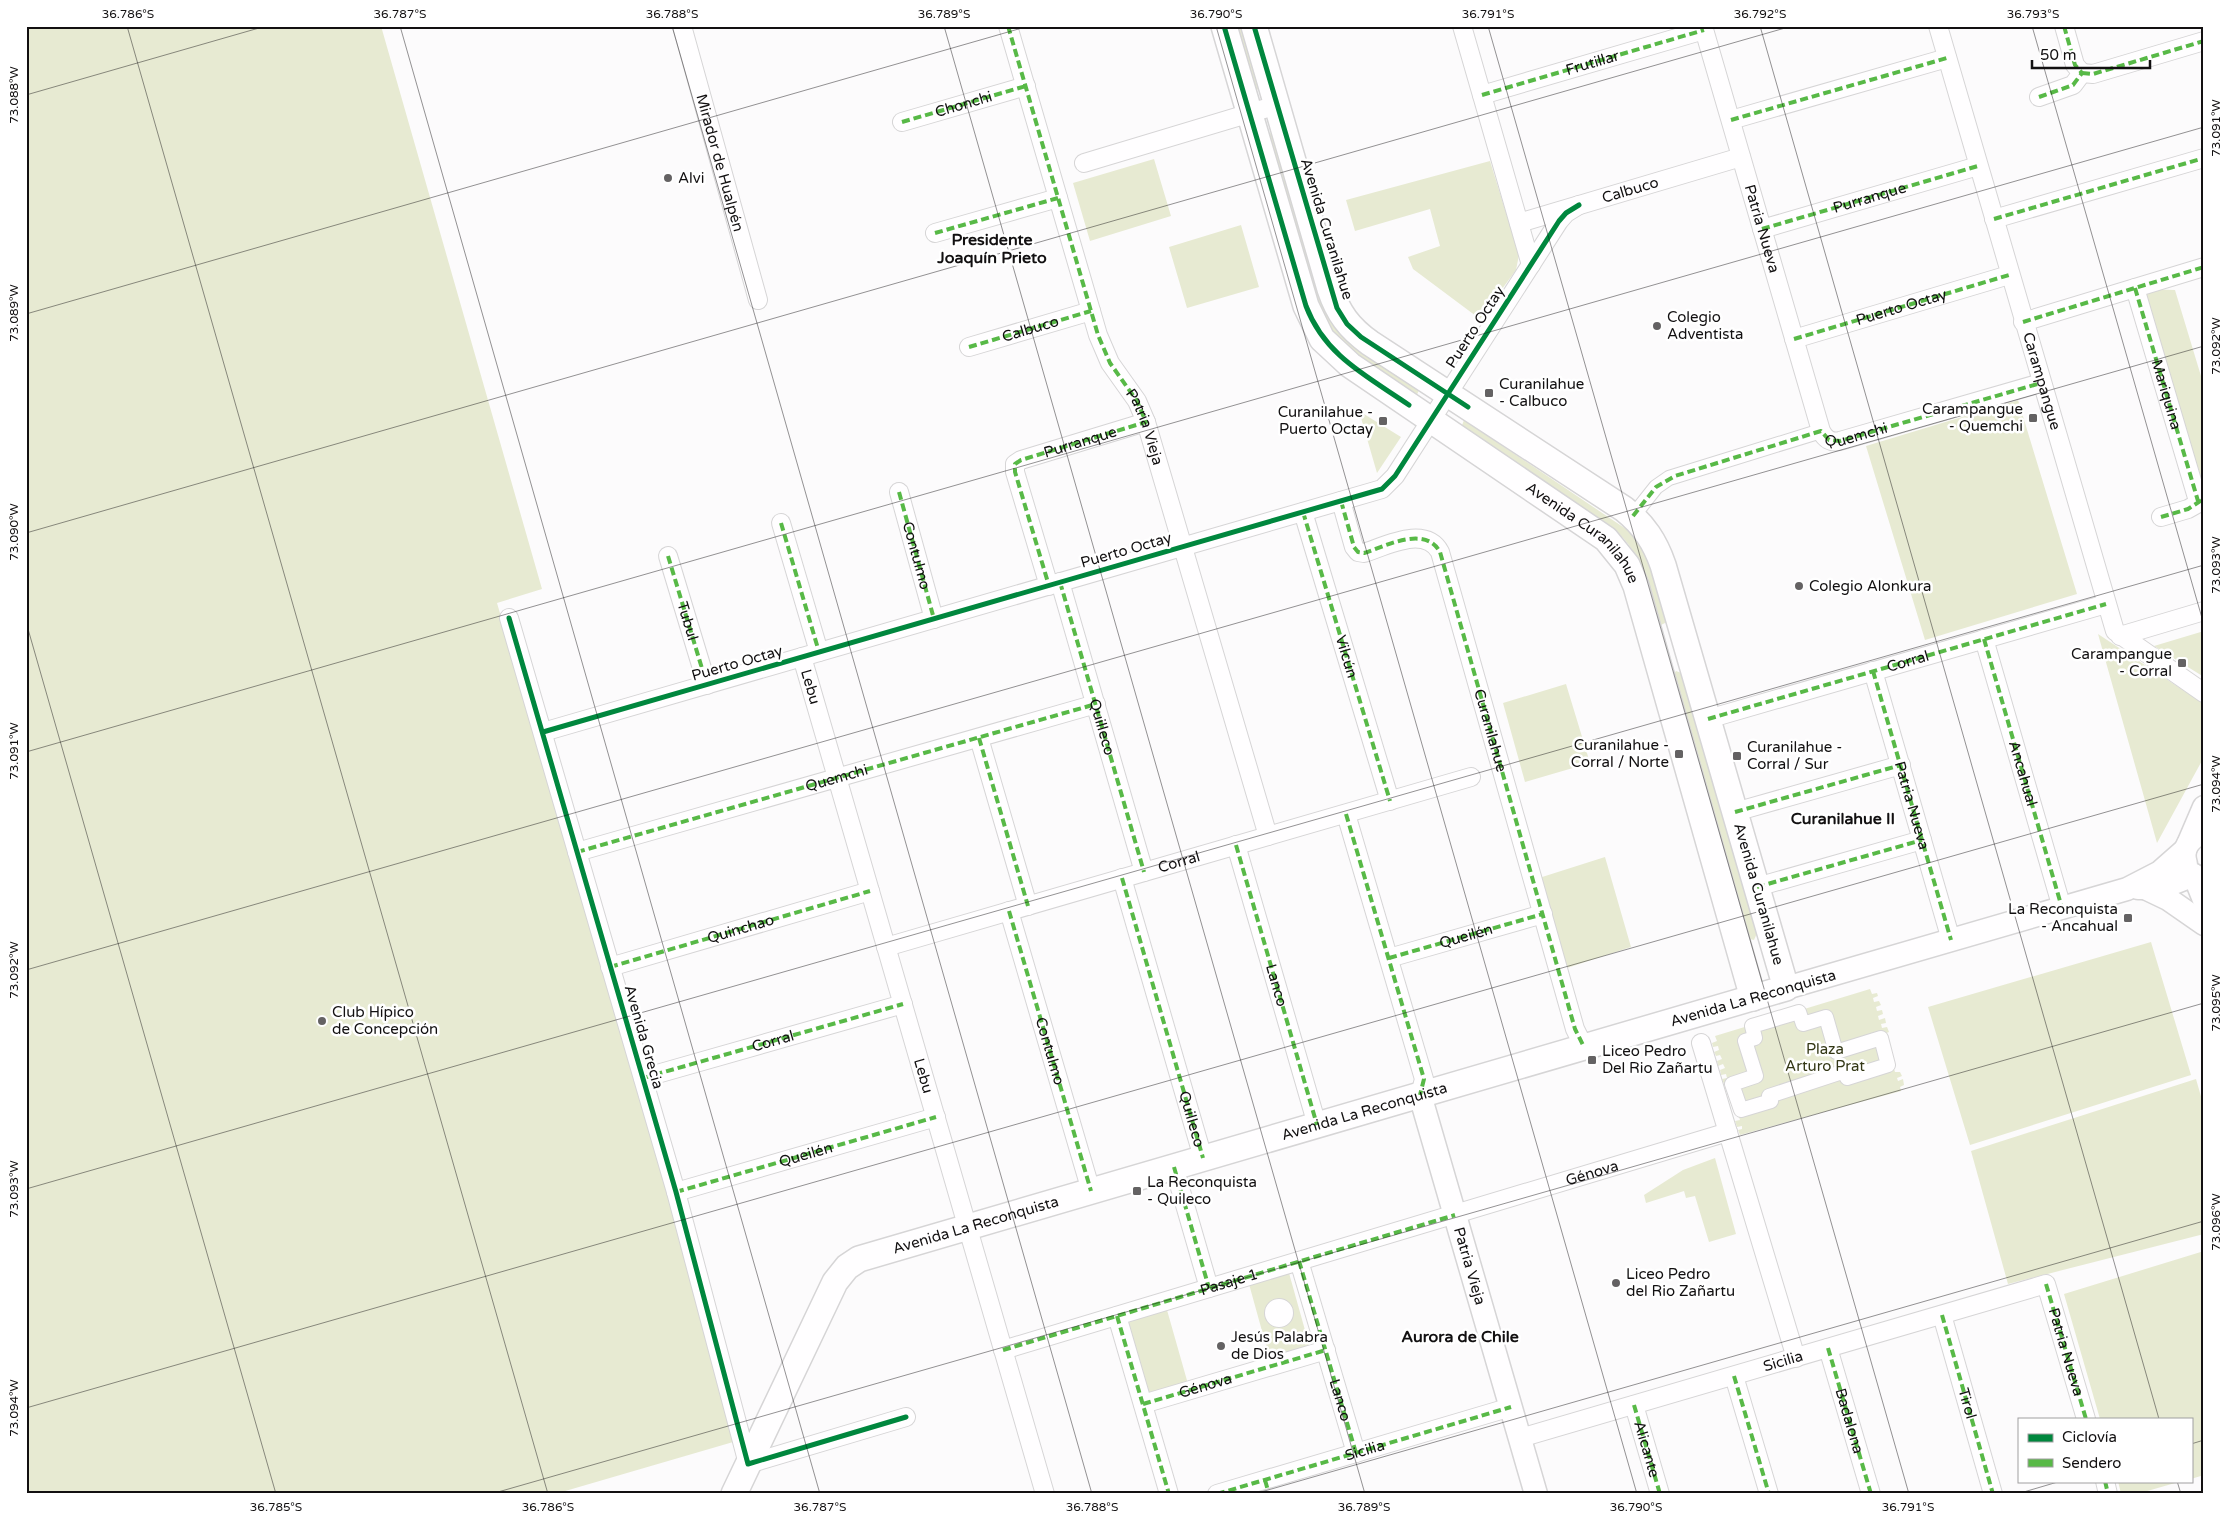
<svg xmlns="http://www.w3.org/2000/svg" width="2230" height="1520" viewBox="0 0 2230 1520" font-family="'Varela Round',sans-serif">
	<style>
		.green { fill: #e7ead2 }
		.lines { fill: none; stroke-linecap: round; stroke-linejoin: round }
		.pedestrian-casing { stroke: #d6d5d6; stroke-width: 16 }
		.minor-casing { stroke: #d6d5d6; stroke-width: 20 }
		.tertiary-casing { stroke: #d6d5d6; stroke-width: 25 }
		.secondary-casing { stroke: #d6d5d6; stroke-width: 28 }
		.pedestrian { stroke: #fffeff; stroke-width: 14 }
		.minor { stroke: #fffeff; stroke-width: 18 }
		.tertiary { stroke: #fffeff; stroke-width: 22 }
		.secondary { stroke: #fffeff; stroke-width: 25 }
		.quiet { stroke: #58b947; stroke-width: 4; stroke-dasharray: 8 4; stroke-linecap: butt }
		.cycleway-casing { stroke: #fff; stroke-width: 8 }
		.cycleway { stroke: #00873e; stroke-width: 5 }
		.ticks { fill: none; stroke: #121011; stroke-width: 1; stroke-opacity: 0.45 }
		.poi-dot { fill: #646263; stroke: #fff; stroke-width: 2 }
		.labels { text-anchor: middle; stroke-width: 5; stroke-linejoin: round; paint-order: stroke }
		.street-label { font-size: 15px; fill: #121011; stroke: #fff }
		.poi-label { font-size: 15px; fill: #121011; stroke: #fff; text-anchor: start }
		.park-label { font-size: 15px; fill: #333716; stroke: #fff }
		.neighbourhood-label { font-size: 16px; font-weight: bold; fill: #121011; stroke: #fff }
		.neatline { fill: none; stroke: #121011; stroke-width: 2 }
		.ticks-label { font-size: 12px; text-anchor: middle; fill: #121011 }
	</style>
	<rect width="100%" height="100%" fill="#fcfbfc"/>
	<path class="green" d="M26,26H381L542,589L497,603L740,1440L555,1494H26Z
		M1232,26H1245L1260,87L1257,90L1253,89Z
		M1271,133L1274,135L1332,324C1352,352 1387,368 1416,386L1419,390L1416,397L1343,349L1319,314L1268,135Z
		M1154,159L1171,216L1090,241L1073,183Z
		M1490,161L1519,255L1516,270L1480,319L1413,269L1408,257L1440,246L1430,209L1355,231L1346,200Z
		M1241,225L1259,287L1187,308L1169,247Z
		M2143,289L2175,290L2204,386V487H2202Z
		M2018,400L2077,594L1925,640L1866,446Z
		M1359,411L1401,437L1377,473Z
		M1464,420L1629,531C1653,560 1657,586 1667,622L1661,625L1658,623C1646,581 1645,556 1611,526L1461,428Z
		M2204,631V677L2154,646Z
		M2098,634L2204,704V757L2157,843Z
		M1676,671L1684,674L1758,931L1754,940L1750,939L1748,936L1716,819L1672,676Z
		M1566,684L1590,763L1525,782L1503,703Z
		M1605,857L1631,947L1567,968L1565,967L1539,878Z
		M2151,942L2191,1075L1970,1145L1928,1007Z
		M1870,989L1872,994L1877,993L1878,996L1873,998L1874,1002L1879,1001L1881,1005L1876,1007L1877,1011L1882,1010L1883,1014L1878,1016L1879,1020L1885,1018L1886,1023L1881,1024L1882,1028L1887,1027L1889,1032L1884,1034L1895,1072H1900L1902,1076L1897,1078L1898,1081L1903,1079L1904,1085L1900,1087L1901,1091L1740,1135L1738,1130L1742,1129V1126L1737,1127L1735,1121L1740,1120L1728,1083L1724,1084L1722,1079L1727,1078L1726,1074L1721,1075L1720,1070L1725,1068L1723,1064L1718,1066L1717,1061L1722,1059L1720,1055L1716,1056L1714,1052L1719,1050L1718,1046L1713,1047L1712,1043L1717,1041L1715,1036Z
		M2196,1079L2204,1107V1234L2008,1284L1971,1151Z
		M1715,1158L1736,1234L1709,1242L1695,1196L1686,1198L1684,1191L1646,1203L1644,1195L1683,1170Z
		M2204,1251V1475L2191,1479V1419H2100L2064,1294Z
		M1289,1273L1310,1348L1270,1360L1249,1284Z
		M1167,1310L1188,1384L1150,1396L1145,1392L1127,1322Z
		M2118,1481H2182L2137,1494H2121Z"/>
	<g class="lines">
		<defs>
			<path id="pedestrian" d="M1633,516L1656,487L1669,478L1821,431
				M1799,1012L1803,1024L1826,1017L1836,1052L1881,1038L1888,1065L1847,1078L1845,1071L1769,1096L1771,1101L1741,1110L1732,1084L1756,1076L1745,1041L1755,1038L1752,1026Z
				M1272 1313a7 7 0 1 1 14 0a7 7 0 1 1-14 0Z"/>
			<g id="minor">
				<path id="s1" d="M682,26L758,300"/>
				<path id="s2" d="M1008,26L1098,335L1110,363L1137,401L1146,422L1268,836"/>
				<path d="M1462,26L1531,265"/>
				<path id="s3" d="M1703,26L1821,431C1825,439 1831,443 1840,441L2041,383"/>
				<path id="s4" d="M1938,26L2115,631L2204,693"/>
				<path d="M2064,26L2075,65L2082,73"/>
				<path d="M2082,73L2093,74L2204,41"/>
				<path id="s5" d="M1482,95L1704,30"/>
				<path d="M2039,97L2073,85L2082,73"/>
				<path d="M1731,120L1947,58"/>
				<path id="s6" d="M902,122L1026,86"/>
				<path d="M1084,163L1277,105"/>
				<path d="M1994,219L2204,158"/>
				<path id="s7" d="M1519,223L1741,157"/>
				<path id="s8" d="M1762,229L1978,166"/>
				<path d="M935,233L1058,198"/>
				<path d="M2135,288L2198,501"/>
				<path d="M2023,322L2204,267"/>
				<path id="s9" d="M1794,339L2009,275"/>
				<path id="s10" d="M969,347L1091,311"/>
				<path id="s11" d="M899,492L934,619"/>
				<path d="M1341,501L1354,547L1358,552L1364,553C1386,546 1425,525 1440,552L1575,1029L1584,1047"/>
				<path id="s12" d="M1303,512L1390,801"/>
				<path d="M2161,517L2188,509L2204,500"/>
				<path d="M781,523L819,652"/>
				<path d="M668,556L707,685"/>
				<path id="s13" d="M1060,582L1144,872"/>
				<path id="s14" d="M1049,586L1015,472V464L1021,460L1146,422"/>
				<path d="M509,618L676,1192L748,1464L906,1417"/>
				<path d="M2120,636L2204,611"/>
				<path d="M1984,639L2062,908"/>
				<path id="s15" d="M802,657L1045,1494"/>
				<path d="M1873,671L1951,940"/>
				<path id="s16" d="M1708,719L2106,604"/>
				<path d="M543,732L1382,489L1395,476L1559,221L1566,213L1579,205"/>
				<path d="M979,738L1028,906"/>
				<path d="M1735,812L1901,765"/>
				<path d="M1346,814L1424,1079L1420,1095"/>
				<path id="s17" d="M1236,845L1317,1125"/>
				<path d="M577,852L1096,704"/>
				<path id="s18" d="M1122,878L1203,1158"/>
				<path d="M1757,887L1922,840"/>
				<path d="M1009,911L1091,1191"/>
				<path id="s19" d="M886,947L1471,777"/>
				<path id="s20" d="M1389,958L1543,914"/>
				<path id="s21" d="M610,967L870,891"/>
				<path d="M1701,1043L1796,1358"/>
				<path id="s22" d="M643,1078L903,1004"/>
				<path d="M1174,1167L1209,1288"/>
				<path d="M676,1192L936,1117"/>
				<path d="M1299,1261L1356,1453"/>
				<path d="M1942,1315L1993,1494"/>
				<path d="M1117,1316L1169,1494"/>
				<path d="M1828,1348L1871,1494"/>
				<path id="s23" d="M1003,1350L1728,1132"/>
				<path d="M1734,1376L1769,1494"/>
				<path id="s24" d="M1143,1404L1326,1350"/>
				<path d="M1634,1405L1660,1494"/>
				<path id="s25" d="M1520,1438L2046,1284L2086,1419"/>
				<path d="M2105,1481L2108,1494"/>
				<path d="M1217,1494L1511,1407"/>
			</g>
			<g id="tertiary">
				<path d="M2189,842L2204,807"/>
				<path d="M2186,864C2181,850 2189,837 2204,833"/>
				<path d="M2194,875L2204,900"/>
				<path d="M2138,888H2161L2194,875"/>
				<path d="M2145,888L2168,899L2204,924"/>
				<path d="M1786,988L2127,889L2160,872L2185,850"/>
				<path id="s26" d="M1420,1095L1536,1494"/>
			</g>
			<g id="secondary">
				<path id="s27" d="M1224,26L1306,306L1322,339L1350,365L1606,539L1627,565L1636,586L1753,998"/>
				<path id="s28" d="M734,1494L835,1282L847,1267L859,1259L1786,988L1663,565C1655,542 1644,525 1624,509L1370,343C1349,328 1338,313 1330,289L1254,26"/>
			</g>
		</defs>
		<use href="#pedestrian" class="pedestrian-casing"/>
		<use href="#minor" class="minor-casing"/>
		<use href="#tertiary" class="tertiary-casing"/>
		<use href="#secondary" class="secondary-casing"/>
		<use href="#pedestrian" class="pedestrian"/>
		<use href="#minor" class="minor"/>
		<use href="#tertiary" class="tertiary"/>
		<use href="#secondary" class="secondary"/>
		<g class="quiet">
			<path d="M1008,26L1098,335L1110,363L1137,401L1146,422L1021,460L1015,464V472L1049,586"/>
			<path d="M2064,26L2075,65L2082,73"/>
			<path d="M2082,73L2093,74L2204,41"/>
			<path d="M1482,95L1704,30"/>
			<path d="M2039,97L2073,85L2082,73"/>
			<path d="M1731,120L1947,58"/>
			<path d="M902,122L1026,86"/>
			<path d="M1994,219L2204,158"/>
			<path d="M1762,229L1978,166"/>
			<path d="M935,233L1058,198"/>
			<path id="s29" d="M2135,288L2198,501"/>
			<path d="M2023,322L2204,267"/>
			<path d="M1794,339L2009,275"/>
			<path d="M969,347L1091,311"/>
			<path d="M899,492L934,619"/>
			<path id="s30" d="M1341,501L1354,547L1358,552L1364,553C1386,546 1425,525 1440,552L1575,1029L1584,1047"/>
			<path d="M1303,512L1390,801"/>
			<path d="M1633,516L1656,487L1675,476L1821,431L1829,440L1840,441L2041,383"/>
			<path d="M2161,517L2188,509L2202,500"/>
			<path d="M781,523L819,652"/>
			<path id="s31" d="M668,556L707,685"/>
			<path d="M1060,582L1144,872"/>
			<path id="s32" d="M1984,639L2062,908"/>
			<path id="s33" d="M1873,671L1951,940"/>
			<path d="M1708,719L2106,604"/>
			<path d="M979,738L1028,906"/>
			<path d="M1735,812L1901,765"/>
			<path d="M1346,814L1424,1079L1420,1095"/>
			<path d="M1236,845L1317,1125"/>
			<path id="s34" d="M577,852L1096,704"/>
			<path d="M1122,878L1203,1158"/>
			<path d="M1757,887L1922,840"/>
			<path id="s35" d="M1009,911L1091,1191"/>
			<path d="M1389,958L1543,914"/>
			<path d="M610,967L870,891"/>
			<path d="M643,1078L903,1004"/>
			<path d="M1174,1167L1209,1288"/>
			<path id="s36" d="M676,1192L936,1117"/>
			<path id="s37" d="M1299,1261L1356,1453"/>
			<path d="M2046,1284L2086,1419"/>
			<path id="s38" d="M1942,1315L1993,1494"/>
			<path d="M1117,1316L1169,1494"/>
			<path id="s39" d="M1828,1348L1871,1494"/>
			<path d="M1003,1350L1455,1215"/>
			<path d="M1734,1376L1769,1494"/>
			<path d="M1143,1404L1326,1350"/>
			<path id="s40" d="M1634,1405L1660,1494"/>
			<path d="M1265,1480L1269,1494"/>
			<path d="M2105,1481L2108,1494"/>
			<path id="s41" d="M1217,1494L1511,1407"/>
		</g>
		<defs>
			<path id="cycleway" d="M1224,26L1306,306C1325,356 1367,376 1409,405
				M1254,26L1337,308L1347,324L1361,337L1468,407
				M509,618L676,1192L748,1464L906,1417
				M543,732L1382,489L1395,476L1559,221L1566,213L1579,205"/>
		</defs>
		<use href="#cycleway" class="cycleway-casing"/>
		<use href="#cycleway" class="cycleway"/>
	</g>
	<path class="ticks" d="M127,26L548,1494M400,26L820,1494M672,26L1092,1494M944,26L1365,1494M1216,26L1637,1494M1488,26L1909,1494M1760,26L2159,1419M2032,26L2204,625M26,95L266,26M26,314L1029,26M26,533L1792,26M26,622L276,1494M26,752L2204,127M26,970L2204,346M26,1189L2204,565M26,1408L2204,784M2191,1444L2204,1440M2177,1481L2181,1494M491,1494L2204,1003M1254,1494L2204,1221M2017,1494L2061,1481"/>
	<g class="poi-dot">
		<circle cx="668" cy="178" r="5"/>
		<circle cx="1657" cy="326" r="5"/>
		<rect x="1484" y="388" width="10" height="10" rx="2.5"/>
		<rect x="2028" y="413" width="10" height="10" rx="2.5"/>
		<rect x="1378" y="416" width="10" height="10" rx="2.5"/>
		<circle cx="1799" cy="586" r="5"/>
		<rect x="2177" y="658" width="10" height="10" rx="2.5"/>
		<rect x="1674" y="749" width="10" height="10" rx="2.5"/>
		<rect x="1732" y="751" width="10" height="10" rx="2.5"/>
		<rect x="2123" y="913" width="10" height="10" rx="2.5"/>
		<circle cx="322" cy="1021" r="5"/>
		<rect x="1587" y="1055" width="10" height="10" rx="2.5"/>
		<rect x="1132" y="1186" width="10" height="10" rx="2.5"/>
		<circle cx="1616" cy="1283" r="5"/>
		<circle cx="1221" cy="1346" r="5"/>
	</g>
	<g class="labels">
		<g class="street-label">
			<text dy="5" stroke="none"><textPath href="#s5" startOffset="115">Frutillar</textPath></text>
			<text dy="5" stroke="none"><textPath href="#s6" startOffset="64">Chonchi</textPath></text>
			<text dy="5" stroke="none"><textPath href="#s1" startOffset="142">Mirador de Hualpén</textPath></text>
			<text dy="5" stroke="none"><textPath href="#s7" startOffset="116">Calbuco</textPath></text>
			<text dy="5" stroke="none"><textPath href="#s8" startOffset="112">Purranque</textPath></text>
			<text transform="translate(1327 229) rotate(73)" y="5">Avenida Curanilahue</text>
			<text dy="5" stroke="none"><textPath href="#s3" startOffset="211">Patria Nueva</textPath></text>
			<text dy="5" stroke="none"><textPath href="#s9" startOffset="112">Puerto Octay</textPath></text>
			<text transform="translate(1475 327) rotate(-57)" y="5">Puerto Octay</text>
			<text dy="5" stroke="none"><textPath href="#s10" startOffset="64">Calbuco</textPath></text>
			<text dy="5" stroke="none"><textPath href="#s4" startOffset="370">Carampangue</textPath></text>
			<text dy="5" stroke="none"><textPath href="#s29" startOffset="111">Mariquina</textPath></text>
			<text dy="5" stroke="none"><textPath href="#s2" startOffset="426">Patria Vieja</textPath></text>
			<text dy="5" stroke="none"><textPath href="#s3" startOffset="462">Quemchi</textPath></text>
			<text dy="5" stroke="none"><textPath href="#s14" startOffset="196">Purranque</textPath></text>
			<text dy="5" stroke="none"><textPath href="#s27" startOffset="655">Avenida Curanilahue</textPath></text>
			<text transform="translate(1126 550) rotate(-16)" y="5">Puerto Octay</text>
			<text dy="5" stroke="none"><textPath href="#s11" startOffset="66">Contulmo</textPath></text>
			<text dy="5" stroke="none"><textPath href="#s31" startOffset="68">Tubul</textPath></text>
			<text dy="5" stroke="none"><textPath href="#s12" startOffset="151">Vilcún</textPath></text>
			<text dy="5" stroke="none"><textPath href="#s16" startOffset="208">Corral</textPath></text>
			<text transform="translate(737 663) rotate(-16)" y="5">Puerto Octay</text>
			<text dy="5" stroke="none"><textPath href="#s15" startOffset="31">Lebu</textPath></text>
			<text dy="5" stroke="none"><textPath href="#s13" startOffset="151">Quilleco</textPath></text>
			<text dy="5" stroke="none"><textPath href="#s30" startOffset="329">Curanilahue</textPath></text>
			<text dy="5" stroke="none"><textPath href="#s32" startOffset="140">Ancahual</textPath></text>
			<text dy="5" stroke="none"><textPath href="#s34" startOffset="270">Quemchi</textPath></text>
			<text dy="5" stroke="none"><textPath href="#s33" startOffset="140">Patria Nueva</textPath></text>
			<text dy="5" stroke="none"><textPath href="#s19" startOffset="305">Corral</textPath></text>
			<text transform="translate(1759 894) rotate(74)" y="5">Avenida Curanilahue</text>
			<text dy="5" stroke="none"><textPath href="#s21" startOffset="136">Quinchao</textPath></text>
			<text dy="5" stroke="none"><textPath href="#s20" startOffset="80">Queilén</textPath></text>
			<text dy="5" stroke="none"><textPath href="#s17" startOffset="146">Lanco</textPath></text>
			<text transform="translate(1753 998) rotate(-16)" y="5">Avenida La Reconquista</text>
			<text transform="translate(644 1037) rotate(74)" y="5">Avenida Grecia</text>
			<text dy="5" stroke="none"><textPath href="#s22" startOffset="135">Corral</textPath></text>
			<text dy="5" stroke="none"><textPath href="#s35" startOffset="146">Contulmo</textPath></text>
			<text dy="5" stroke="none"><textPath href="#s15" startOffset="436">Lebu</textPath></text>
			<text dy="5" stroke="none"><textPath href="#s28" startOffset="795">Avenida La Reconquista</textPath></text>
			<text dy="5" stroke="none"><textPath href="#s18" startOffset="251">Quilleco</textPath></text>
			<text dy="5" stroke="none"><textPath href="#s36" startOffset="135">Queilén</textPath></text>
			<text dy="5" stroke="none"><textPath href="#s23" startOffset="615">Génova</textPath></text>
			<text dy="5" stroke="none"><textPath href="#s28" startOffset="390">Avenida La Reconquista</textPath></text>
			<text dy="5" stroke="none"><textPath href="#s26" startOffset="178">Patria Vieja</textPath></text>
			<text dy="5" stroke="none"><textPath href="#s23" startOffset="236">Pasaje 1</textPath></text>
			<text dy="5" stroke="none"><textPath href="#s25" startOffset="619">Patria Nueva</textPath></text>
			<text dy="5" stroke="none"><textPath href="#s25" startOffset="274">Sicilia</textPath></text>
			<text dy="5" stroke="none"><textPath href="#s24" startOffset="65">Génova</textPath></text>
			<text dy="5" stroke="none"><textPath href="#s37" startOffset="145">Lanco</textPath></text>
			<text dy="5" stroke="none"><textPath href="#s38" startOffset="92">Tirol</textPath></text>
			<text dy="5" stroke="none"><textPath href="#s39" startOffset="76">Badalona</textPath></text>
			<text dy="5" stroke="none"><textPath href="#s40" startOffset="46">Alicante</textPath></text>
			<text dy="5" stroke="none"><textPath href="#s41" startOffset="154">Sicilia</textPath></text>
		</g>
		<g class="poi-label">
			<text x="678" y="183">Alvi</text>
			<text x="1667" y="322">Colegio<tspan x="1667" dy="17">Adventista</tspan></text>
			<text x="1499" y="389">Curanilahue<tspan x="1499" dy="17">- Calbuco</tspan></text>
			<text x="2023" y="414" text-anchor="end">Carampangue<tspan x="2023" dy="17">- Quemchi</tspan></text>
			<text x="1373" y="417" text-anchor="end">Curanilahue -<tspan x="1373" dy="17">Puerto Octay</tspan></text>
			<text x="1809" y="591">Colegio Alonkura</text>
			<text x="2172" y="659" text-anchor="end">Carampangue<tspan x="2172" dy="17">- Corral</tspan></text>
			<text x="1669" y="750" text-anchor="end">Curanilahue -<tspan x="1669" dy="17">Corral / Norte</tspan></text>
			<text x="1747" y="752">Curanilahue -<tspan x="1747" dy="17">Corral / Sur</tspan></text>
			<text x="2118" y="914" text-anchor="end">La Reconquista<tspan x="2118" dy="17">- Ancahual</tspan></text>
			<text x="332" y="1017">Club Hípico<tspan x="332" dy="17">de Concepción</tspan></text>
			<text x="1602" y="1056">Liceo Pedro<tspan x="1602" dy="17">Del Rio Zañartu</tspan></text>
			<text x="1147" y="1187">La Reconquista<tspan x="1147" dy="17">- Quileco</tspan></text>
			<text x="1626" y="1279">Liceo Pedro<tspan x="1626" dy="17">del Rio Zañartu</tspan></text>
			<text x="1231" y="1342">Jesús Palabra<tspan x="1231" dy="17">de Dios</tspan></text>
		</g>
		<g class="park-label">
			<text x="1825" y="1054">Plaza<tspan x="1825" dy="17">Arturo Prat</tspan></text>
		</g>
		<g class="neighbourhood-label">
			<text x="992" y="245">Presidente<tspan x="992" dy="18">Joaquín Prieto</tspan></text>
			<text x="1843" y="824">Curanilahue II</text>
			<text x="1460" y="1342">Aurora de Chile</text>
		</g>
	</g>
	<rect width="2230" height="1520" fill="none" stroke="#ffffff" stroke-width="55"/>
	<rect x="2018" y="1418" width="175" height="65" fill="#ffffff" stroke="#a09fa0"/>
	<rect x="2028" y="1434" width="25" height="8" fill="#00873e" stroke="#a09fa0"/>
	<text x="2062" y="1442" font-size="15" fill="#121011">Ciclovía</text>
	<rect x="2028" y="1459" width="25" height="8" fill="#58b947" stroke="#a09fa0"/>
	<text x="2062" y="1468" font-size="15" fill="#121011">Sendero</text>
	<path d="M2032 60v8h118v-8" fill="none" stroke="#121011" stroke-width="2.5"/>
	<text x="2040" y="60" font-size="15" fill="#121011" stroke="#ffffff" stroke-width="4" paint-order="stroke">50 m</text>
	<rect x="28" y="28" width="2174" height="1464" class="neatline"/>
	<g class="ticks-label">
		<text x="128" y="18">36.786°S</text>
		<text x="400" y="18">36.787°S</text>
		<text x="672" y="18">36.788°S</text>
		<text x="944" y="18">36.789°S</text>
		<text x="1216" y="18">36.790°S</text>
		<text x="1488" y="18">36.791°S</text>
		<text x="1760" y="18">36.792°S</text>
		<text x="2033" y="18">36.793°S</text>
		<text transform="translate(14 95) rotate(-90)" y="4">73.088°W</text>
		<text transform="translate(2216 128) rotate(-90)" y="4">73.091°W</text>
		<text transform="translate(14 313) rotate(-90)" y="4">73.089°W</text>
		<text transform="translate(2216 346) rotate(-90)" y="4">73.092°W</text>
		<text transform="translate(14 532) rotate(-90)" y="4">73.090°W</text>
		<text transform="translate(2216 565) rotate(-90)" y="4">73.093°W</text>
		<text transform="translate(14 751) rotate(-90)" y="4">73.091°W</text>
		<text transform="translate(2216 784) rotate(-90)" y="4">73.094°W</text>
		<text transform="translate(14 970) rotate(-90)" y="4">73.092°W</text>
		<text transform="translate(2216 1003) rotate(-90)" y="4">73.095°W</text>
		<text transform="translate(14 1189) rotate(-90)" y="4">73.093°W</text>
		<text transform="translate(2216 1222) rotate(-90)" y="4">73.096°W</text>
		<text transform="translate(14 1408) rotate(-90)" y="4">73.094°W</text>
		<text x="276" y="1511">36.785°S</text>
		<text x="548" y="1511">36.786°S</text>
		<text x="820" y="1511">36.787°S</text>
		<text x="1092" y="1511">36.788°S</text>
		<text x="1364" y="1511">36.789°S</text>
		<text x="1636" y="1511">36.790°S</text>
		<text x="1908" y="1511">36.791°S</text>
	</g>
</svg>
